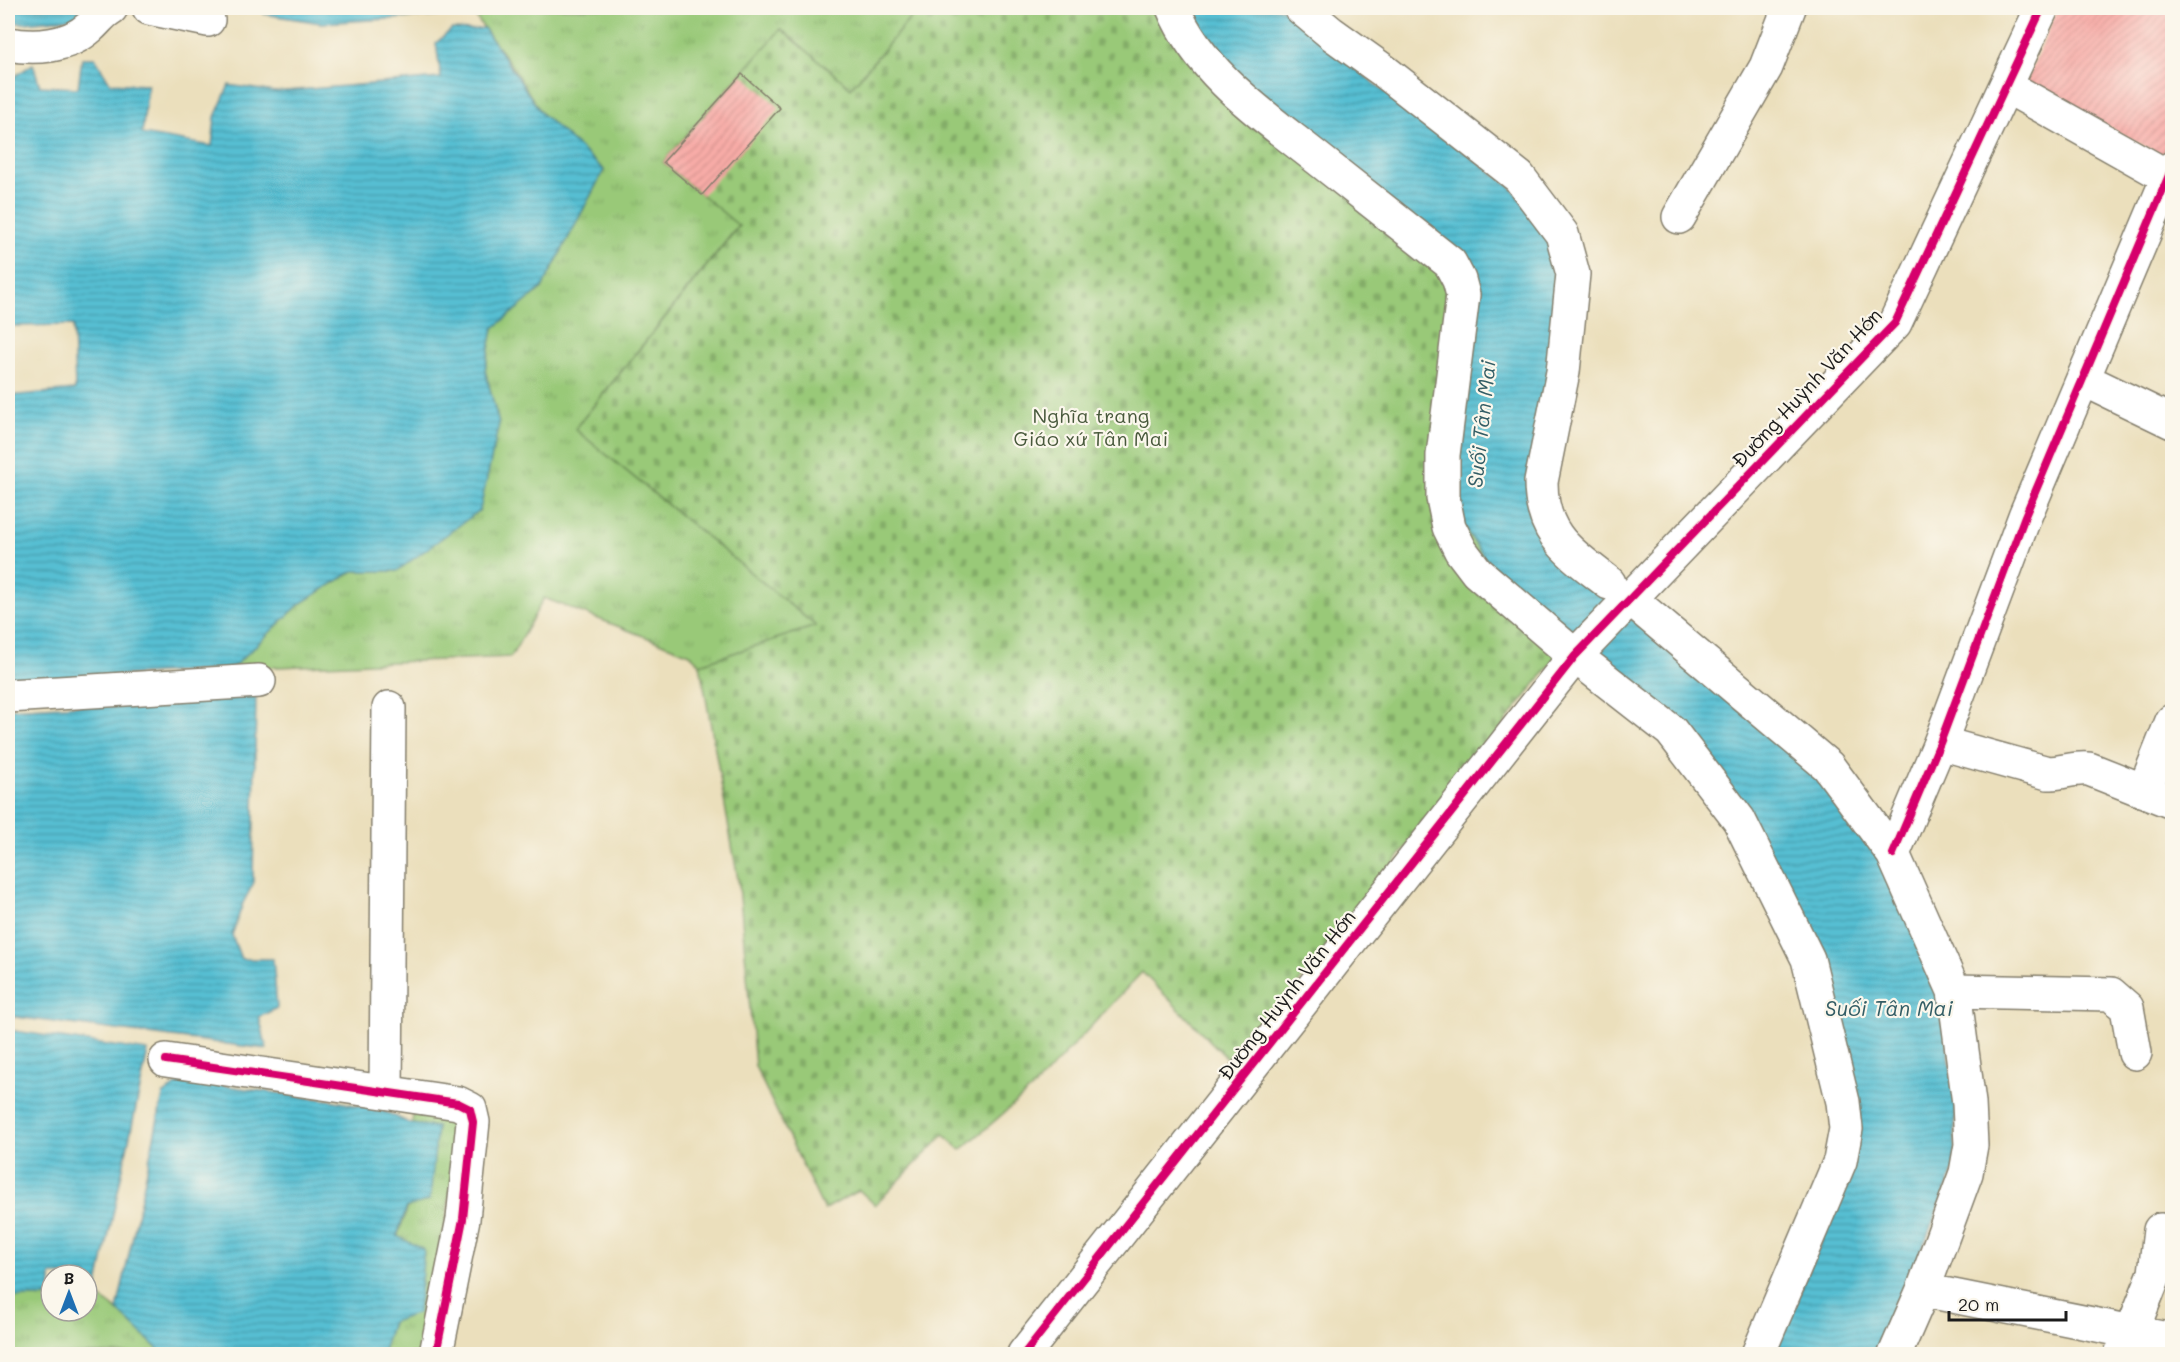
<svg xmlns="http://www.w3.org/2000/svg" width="2180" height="1362" viewBox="0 0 2180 1362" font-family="Mali,sans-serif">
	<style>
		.grass { fill: url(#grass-tufts); stroke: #5a724a; stroke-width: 1.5 }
		.cemetery { fill: url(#cemetery-stones); stroke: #5a724a; stroke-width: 1.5 }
		.water { fill: url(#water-rules); stroke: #396e78; stroke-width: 1.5 }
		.building { fill: url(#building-hatch) }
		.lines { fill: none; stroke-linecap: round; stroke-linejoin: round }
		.minor-casing { stroke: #847e6c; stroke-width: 36 }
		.minor { stroke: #fff; stroke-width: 33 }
		.cycleway-casing { stroke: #fbf7ec; stroke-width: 11 }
		.cycleway { stroke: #d6006c; stroke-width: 8 }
		.labels { text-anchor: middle; stroke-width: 4.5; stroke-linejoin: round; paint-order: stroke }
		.street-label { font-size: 20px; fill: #1c1c1c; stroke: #fbf7ec }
		.park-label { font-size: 20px; fill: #48593c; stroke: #fbf7ec }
		.water-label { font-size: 21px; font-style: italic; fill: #335d65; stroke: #fbf7ec }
	</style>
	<defs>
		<pattern id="grass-tufts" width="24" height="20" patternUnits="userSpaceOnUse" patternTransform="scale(1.5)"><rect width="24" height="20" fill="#99c978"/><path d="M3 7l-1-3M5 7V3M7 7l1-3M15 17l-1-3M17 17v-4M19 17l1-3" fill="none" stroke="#83ac67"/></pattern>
		<pattern id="cemetery-stones" width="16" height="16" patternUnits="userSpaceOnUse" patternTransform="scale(1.5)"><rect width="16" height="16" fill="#99c978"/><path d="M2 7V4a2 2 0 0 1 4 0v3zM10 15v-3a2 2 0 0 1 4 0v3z" fill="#83ac67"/></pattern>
		<pattern id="water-rules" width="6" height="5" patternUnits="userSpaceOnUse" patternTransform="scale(1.5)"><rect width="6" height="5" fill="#56bfd3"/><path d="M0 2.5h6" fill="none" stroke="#469aaa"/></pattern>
		<pattern id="building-hatch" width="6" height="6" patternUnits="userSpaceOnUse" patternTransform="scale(1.5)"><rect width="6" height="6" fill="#f8aca7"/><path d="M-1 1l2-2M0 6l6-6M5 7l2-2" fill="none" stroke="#d4938f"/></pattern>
	</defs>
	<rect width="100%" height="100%" fill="#fbf7ec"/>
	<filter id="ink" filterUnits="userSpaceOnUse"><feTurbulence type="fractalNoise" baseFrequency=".0167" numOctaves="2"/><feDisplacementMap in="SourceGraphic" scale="12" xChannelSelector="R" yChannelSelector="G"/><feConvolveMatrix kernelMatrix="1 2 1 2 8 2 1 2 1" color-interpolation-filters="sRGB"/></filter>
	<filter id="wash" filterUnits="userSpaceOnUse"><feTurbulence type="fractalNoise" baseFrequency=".008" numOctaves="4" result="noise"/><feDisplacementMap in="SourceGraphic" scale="24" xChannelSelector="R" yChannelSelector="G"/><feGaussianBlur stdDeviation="1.35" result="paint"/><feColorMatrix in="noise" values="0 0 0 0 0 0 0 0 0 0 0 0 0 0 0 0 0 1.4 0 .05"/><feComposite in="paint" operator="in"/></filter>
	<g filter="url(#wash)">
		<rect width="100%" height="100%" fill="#ebdfbc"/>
		<path class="grass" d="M469,8H919L851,88L781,29L702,195L739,225L575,429L816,626L700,664L690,654L544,598L511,657L231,669L301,603L353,571H397L499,424L485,370L493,328L542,288L604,170L542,114L509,62Z
			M415,1110L451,1114L460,1134L428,1324L419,1354H382L392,1322L397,1237L437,1127L411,1124Z
			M96,1294L117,1310L163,1354H8V1297H51V1311H87V1295Z"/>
		<path class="cemetery" d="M919,8H1160L1438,271L1450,292L1442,375L1556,658L1234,1065L1142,972L1034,1087L961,1150L944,1135L875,1205L859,1190L824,1210L755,1066L739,885L700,664L816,626L575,429L739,226L663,162L781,29L851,88Z"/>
		<path class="water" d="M8,8H86L75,18L24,23L8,22Z
			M264,8H443L438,16L321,23L264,14Z
			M1188,8H1281L1328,48L1512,188L1550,242L1559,276L1550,368L1528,475L1608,599L1817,775L1882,860L1940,993L1956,1103L1954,1169L1880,1354H1773L1853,1167L1821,953L1596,654L1487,562L1461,522L1457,456L1476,310L1279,110L1228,65L1212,46Z
			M484,28L542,114L604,170L542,288L493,329L485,370L499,424L480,510L397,571H353L301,603L231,669L8,682V396L75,390L73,325L8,326V81L33,64L40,86L78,88L82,58H95L110,83L148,85L142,134L212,146L215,117L229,85L274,92L441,78L436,43L452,29L471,30Z
			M256,695L253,884L243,903L232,935L241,959H273L277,1008L259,1017L267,1049L8,1016V709Z
			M8,1030L148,1051L96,1294L87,1295V1275H51V1297H8Z
			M183,1080L335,1101L384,1111L411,1124L437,1127L430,1200L407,1207L397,1236L424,1250L418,1313L392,1322L382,1354H163L117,1310L163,1095Z"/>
		<g id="blocks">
			<path class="building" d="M2058,8H2172V136L2163,156L2025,83Z
				M742,74L780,108L702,195L663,162Z"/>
		</g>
	</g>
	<g filter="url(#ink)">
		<use href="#blocks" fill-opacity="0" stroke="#847e6c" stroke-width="1.5"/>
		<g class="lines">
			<defs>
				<path id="minor" d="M149,8L208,20
					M1173,8C1200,73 1264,116 1317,158C1361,193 1406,228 1450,263L1459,280L1463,295L1443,455V498L1449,527L1461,551L1477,572L1575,656L1671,731L1739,820L1808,959L1843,1102L1846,1129L1840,1161L1758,1354
					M1301,8L1331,33L1384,71L1519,177L1562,234L1573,274L1563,372L1541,482C1541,536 1570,552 1609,583
					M8,44C35,49 68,47 90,27C98,20 102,13 111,8
					M2006,86L2168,177
					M1679,217L1766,67L1789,8
					M2083,379L2172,422
					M1629,598L1828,766L1893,854L1954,991L1969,1103L1971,1145L1966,1173L1923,1290L1895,1354
					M8,696L259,681
					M1940,743L2048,773C2063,773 2075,767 2089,769L2172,802
					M2144,791L2172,721
					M1893,854L1940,743L2025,516L2172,168
					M1954,991L2111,994L2127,1008L2135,1053
					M166,1060L458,1103L470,1109L473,1122L463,1219L436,1354
					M386,1092L389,708
					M1923,1290L2172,1340
					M1024,1354L1575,656L1895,323L2042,8
					M2121,1354L2129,1347L2132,1331L2155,1273L2160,1230"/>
			</defs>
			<use href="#minor" class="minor-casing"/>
			<use href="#minor" class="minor"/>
			<defs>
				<path id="cycleway" d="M1893,854L1940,743L2025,516L2172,168
					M166,1060L458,1103L470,1109L473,1122L463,1219L436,1354
					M1024,1354L1575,656L1895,323L2042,8"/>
			</defs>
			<use href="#cycleway" class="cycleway-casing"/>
			<use href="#cycleway" class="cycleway"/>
		</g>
	</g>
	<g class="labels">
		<g class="street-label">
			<text transform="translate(1807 388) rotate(-47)" y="7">Đường Huỳnh Văn Hớn</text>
			<text transform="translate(1287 995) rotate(-52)" y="7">Đường Huỳnh Văn Hớn</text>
		</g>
		<g class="park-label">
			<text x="1091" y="423">Nghĩa trang<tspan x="1091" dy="23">Giáo xứ Tân Mai</tspan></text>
		</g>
		<g class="water-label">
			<text transform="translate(1482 424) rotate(-84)" y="7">Suối Tân Mai</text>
			<text x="1889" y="1016">Suối Tân Mai</text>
		</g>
	</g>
	<rect width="2180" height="1362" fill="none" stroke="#fbf7ec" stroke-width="30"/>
	<g transform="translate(69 1293)"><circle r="28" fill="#fbf7ec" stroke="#a29f99" stroke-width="1.5"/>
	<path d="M0-4.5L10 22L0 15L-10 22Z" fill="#1f6fb2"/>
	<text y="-9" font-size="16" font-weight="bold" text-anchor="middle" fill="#1c1c1c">B</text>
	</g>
	<path d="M1949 1311v9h117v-9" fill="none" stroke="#1c1c1c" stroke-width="3"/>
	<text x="1958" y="1311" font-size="18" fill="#1c1c1c" stroke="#fbf7ec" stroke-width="4.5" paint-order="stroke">20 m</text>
</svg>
